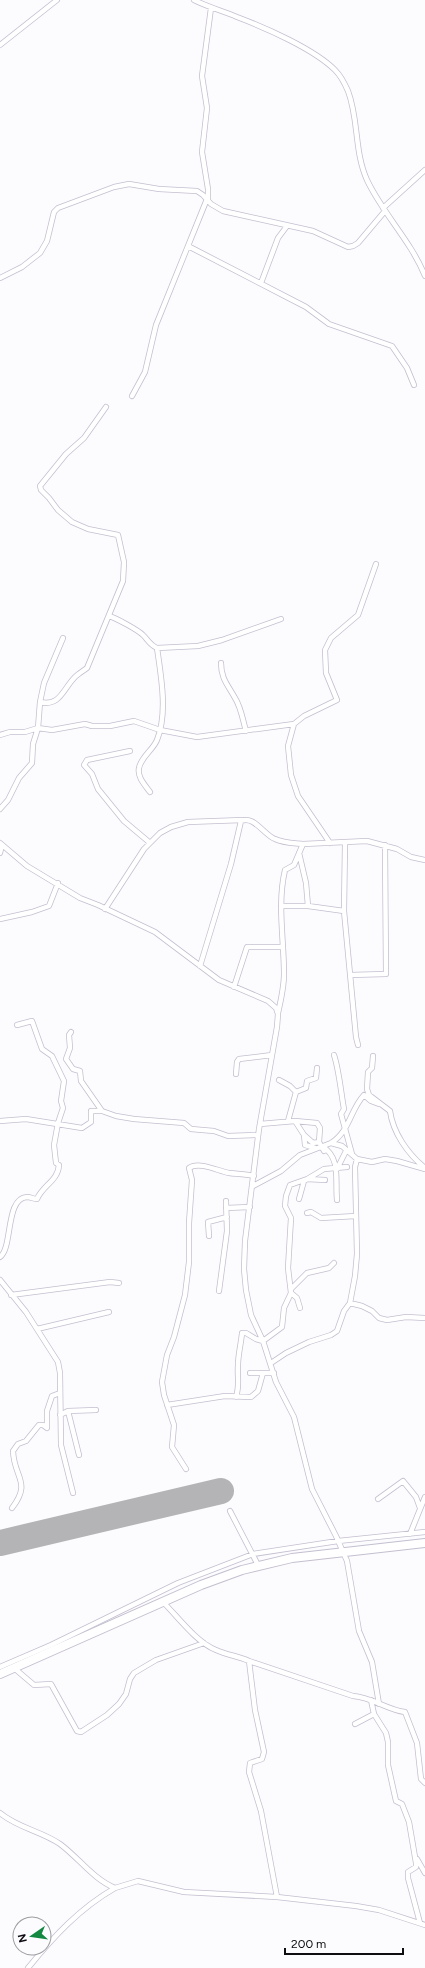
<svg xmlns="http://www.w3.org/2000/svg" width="425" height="1968" viewBox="0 0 425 1968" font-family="Figtree,sans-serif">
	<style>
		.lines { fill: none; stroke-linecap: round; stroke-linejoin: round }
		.runway { stroke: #b4b3b6; stroke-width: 26 }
		.street-casing { stroke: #c4bfcf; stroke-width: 6 }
		.highway-casing { stroke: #c4bfcf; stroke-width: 10 }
		.street { stroke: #fff; stroke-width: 4.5 }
		.highway { stroke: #fff; stroke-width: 8 }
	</style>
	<rect width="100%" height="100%" fill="#fcfbfe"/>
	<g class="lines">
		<path class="runway" d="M0,1543L221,1491"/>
		<defs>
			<path id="street" d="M194,0C208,7 223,11 237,17C266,28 314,49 335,70C341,76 345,84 348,91C359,120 354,151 367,180C383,214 411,241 425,276
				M0,45L57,0
				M208,200V189L202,152L207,108L202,76L211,8
				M383,208L425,170
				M188,246L306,307L329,324L392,346L407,368L414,385
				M0,278L22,267L40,253L47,241L54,212L58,208L114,187L129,184L159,189L197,191L203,195L211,204L223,211L313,231L348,247L353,246L358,243L385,211
				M261,283L278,238L287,226
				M132,396L145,372L156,325L207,199
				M109,616C116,618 138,630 143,635C148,640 150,645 157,648C161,676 168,713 157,740C153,750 141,757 139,768C137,777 145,785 150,792
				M157,648L198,646L222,640L281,619
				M221,663C221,679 228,685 235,698C241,707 243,721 246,731
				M40,702L44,683L63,638
				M0,735L10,732H25L38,728L52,730L85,724L92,726H110L134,721L160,730L197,737L294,724
				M130,751L87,760L84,765L92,774L98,789L124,821L149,842
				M0,809L8,800L19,778L32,763L33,744L38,728L40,702C60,707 63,689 75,677C78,674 83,671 87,668L123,581L124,562L118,535L88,529L72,522L58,510L49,498L41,490L40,486L66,454L84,438L106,407
				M0,843L27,866L80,898L98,905L155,932L219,980L268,1001L276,1008L278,1014L277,1027L259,1129L245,1241L244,1269L246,1290L251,1315L263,1341L276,1382L294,1417L312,1489L336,1536L347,1561L359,1631L372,1662L379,1704
				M330,843L298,796L291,775L288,746L294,724L304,716L337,700L326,673L325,650L331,638L358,615L376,564
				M0,853L2,845
				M299,853L306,883L308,906
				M281,906H308L344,911L356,1037L358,1045
				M105,909L144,849L160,833L171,827L188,822L243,820
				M344,911L345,843
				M0,919L32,912L49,906L58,883
				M200,966L231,864L241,821C254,815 264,835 275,839C283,843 294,843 303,844
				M350,975L386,974L385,845
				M234,987L247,947H283
				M278,1013C281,1000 284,987 284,974C284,939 277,904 285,870L294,865L303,844L367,841L397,849L411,857L425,860
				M71,1032L69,1035L70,1048L66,1059L73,1069L80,1071L81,1081L102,1111L116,1116L134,1119L184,1123L191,1129L214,1131L228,1136L258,1135
				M334,1055C339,1070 341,1093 344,1109L341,1114L352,1154
				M373,1056L372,1068L368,1072L367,1089L369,1095L390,1111C393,1133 408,1154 425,1168
				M236,1074L237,1062L239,1059L272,1055
				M279,1080L290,1086L296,1092
				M0,1121L26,1119L82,1128L91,1122V1111H102
				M288,1121L296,1092L306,1088L307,1081L316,1078L317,1068
				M295,1121L317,1123L320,1128L319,1142
				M260,1124L295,1121L304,1135L313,1143L319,1142L324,1151
				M304,1135L305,1145L315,1148
				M331,1143C350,1131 350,1110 364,1095L371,1101L379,1104
				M323,1147C341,1158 335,1181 337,1200
				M337,1169L346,1151
				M253,1186L281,1171L300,1155L331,1143L342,1146L357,1159L372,1162L385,1159L397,1161L425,1169
				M299,1199L304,1181L324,1169L347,1167
				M226,1208L250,1207
				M307,1213L311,1212L321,1218L356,1216
				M209,1236L208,1222L227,1217
				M0,1257C13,1248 5,1198 27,1197C31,1197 33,1199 37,1199C43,1185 58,1181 59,1165L56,1163L54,1145L58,1123L63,1108L61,1101L64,1081L52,1056L42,1049L32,1021L17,1025
				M0,1280L26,1312L58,1362L60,1373L61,1445L73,1493
				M291,1289L307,1273L329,1268L334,1263
				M219,1291L227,1231L226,1201
				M291,1293L297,1298L300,1308
				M11,1295L110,1282L119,1283
				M350,1303L362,1306L372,1311L379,1318L387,1320L406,1317L425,1318
				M37,1329L109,1312
				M271,1363L286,1353L309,1342L331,1335L337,1331L344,1311L350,1303L355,1276L357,1254L355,1167L357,1159
				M250,1373H274
				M236,1397C240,1385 237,1377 238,1365C238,1355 241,1344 242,1333H246L256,1339L263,1341L282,1327L284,1308L291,1293L288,1268L291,1218L285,1206L286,1196L290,1185L307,1179L325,1180
				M167,1405L225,1396L251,1397L258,1391L263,1373
				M68,1411L79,1455
				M60,1415L68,1411L96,1410
				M186,1469L172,1447L174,1425L164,1395L162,1382L167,1355L174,1337L185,1295L189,1262V1223L192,1180L189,1168C199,1161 218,1171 229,1173C237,1174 245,1174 254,1176
				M378,1499L403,1481L416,1497L420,1508
				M12,1508C32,1482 14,1478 13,1451L18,1444L26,1441L39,1425H43L47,1428V1411L52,1396L60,1393
				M230,1511L258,1565
				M410,1534L425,1497
				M163,1602C178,1617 196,1642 216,1650C227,1655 238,1656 249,1661L255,1710L264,1752L262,1759L250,1763L249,1772L261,1811L277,1897
				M249,1661L353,1696C372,1697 387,1710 405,1712L417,1743L421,1779L425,1783
				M0,1667L51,1645L178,1583L253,1554L338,1541L425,1532
				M14,1668L34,1685L51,1684L77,1731L81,1732L107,1715L119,1704L126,1694L130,1679L134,1673L156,1660L204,1643
				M371,1700L374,1714L386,1733L388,1742V1765L396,1801L402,1804L409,1822L416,1863V1867L408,1872V1878L420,1923
				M355,1724L374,1714
				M0,1813C18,1828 41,1831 60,1844C79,1858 93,1879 115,1888L138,1881L184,1892L277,1897L356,1906L379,1910L425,1925
				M417,1859L425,1873
				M28,1968C53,1937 80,1908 115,1888"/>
			<path id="highway" d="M0,1674L201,1585L242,1570L292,1558L425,1543"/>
		</defs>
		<use href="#street" class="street-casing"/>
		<use href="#highway" class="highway-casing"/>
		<use href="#street" class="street"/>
		<use href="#highway" class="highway"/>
	</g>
	<g transform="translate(32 1936) rotate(257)"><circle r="19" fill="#fcfbfe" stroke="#9d9ca0"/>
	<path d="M0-3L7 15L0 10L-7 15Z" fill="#138841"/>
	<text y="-6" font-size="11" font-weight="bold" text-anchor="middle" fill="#0f0d12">N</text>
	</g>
	<path d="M285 1948v6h118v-6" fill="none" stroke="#0f0d12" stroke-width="2"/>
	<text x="291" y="1948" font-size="12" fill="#0f0d12" stroke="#fcfbfe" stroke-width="3" paint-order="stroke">200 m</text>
</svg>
